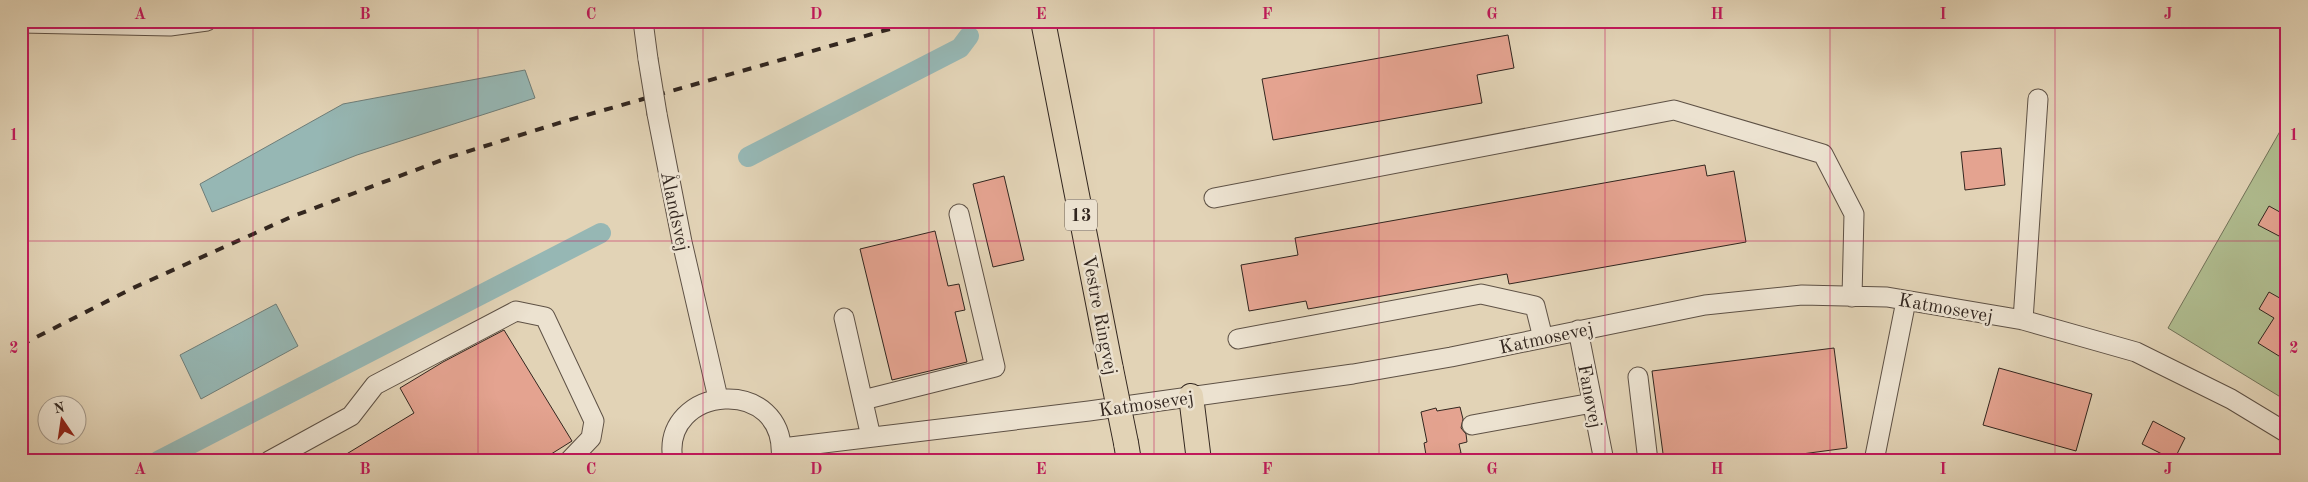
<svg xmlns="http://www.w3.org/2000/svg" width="2308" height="482" viewBox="0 0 2308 482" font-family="'Old Standard TT',serif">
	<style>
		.green { fill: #b0bd90; stroke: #717258 }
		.water { fill: #96b7b4; stroke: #6e7d78 }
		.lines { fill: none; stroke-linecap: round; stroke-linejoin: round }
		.canal { stroke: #96b7b4; stroke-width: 20 }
		.building { fill: #e4a390; stroke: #32261f }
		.minor-casing { stroke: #5e5145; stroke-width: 21 }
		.major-casing { stroke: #32261f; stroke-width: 26 }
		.minor { stroke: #ece2d0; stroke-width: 19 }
		.major { stroke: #e2d3b6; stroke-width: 24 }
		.rail { stroke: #32261f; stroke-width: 4; stroke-dasharray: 9 9; stroke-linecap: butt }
		.minor-bridge-casing { stroke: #5e5145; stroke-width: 21; stroke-linecap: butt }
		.major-bridge-casing { stroke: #32261f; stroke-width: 26; stroke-linecap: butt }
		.minor-bridge { stroke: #ece2d0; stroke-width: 19 }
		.major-bridge { stroke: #e2d3b6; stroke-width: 24 }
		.grid { fill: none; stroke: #c2185b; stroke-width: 1; stroke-opacity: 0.55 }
		.labels { text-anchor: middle; stroke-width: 5; stroke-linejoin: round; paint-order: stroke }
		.shield { fill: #ece2d0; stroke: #6a5e54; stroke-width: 1 }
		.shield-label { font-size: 18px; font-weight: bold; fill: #32261f }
		.street-label { font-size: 19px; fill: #32261f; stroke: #ece2d0 }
		.neatline { fill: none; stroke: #c2185b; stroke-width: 2 }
		.grid-label { font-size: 16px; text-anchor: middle; font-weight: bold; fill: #c2185b }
	</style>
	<rect width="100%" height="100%" fill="#e2d3b6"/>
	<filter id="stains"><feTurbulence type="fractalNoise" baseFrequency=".004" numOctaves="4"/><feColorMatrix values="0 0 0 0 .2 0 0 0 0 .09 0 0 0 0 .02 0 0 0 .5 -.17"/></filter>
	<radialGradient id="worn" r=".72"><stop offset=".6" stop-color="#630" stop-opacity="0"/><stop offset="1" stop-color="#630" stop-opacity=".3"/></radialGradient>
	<path class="green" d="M2287,119V401L2168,328Z"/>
	<path class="water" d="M525,70L535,98L357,155L212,212L200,184L343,104Z
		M276,304L298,346L201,399L180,355Z"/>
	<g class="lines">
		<path class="canal" d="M748,157L960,48L969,36
			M158,461L601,233"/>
	</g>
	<path class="building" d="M1508,35L1514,68L1477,75L1482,103L1273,140L1262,79Z
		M2001,148L2005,185L1965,190L1961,152Z
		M1705,165L1707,176L1734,171L1746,242L1509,284L1507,274L1308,309L1306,301L1249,311L1241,265L1298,255L1295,238Z
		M1004,176L1024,260L993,267L973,184Z
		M2269,206L2287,216V221L2279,236L2258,225Z
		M935,231L948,286L959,284L965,310L955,312L967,362L892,380L860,249Z
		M2269,292L2285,301L2287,299V361L2258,343L2274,318L2259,309Z
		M504,330L572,441L540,461H335L414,413L400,388L443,362Z
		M1834,348L1847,448L1749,461H1664L1652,371Z
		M1999,368L2092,394L2076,451L1983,425Z
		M1460,407L1463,419L1461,428L1466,434L1467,442L1459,444L1461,453L1453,455L1454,461H1427L1424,443L1427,442L1421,412L1436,408L1437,411Z
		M2153,421L2185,438L2174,460L2142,444Z"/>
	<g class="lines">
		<defs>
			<path id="minor" d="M643,21L648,59
				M21,23L170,26L207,21
				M657,114L682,242L718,398
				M1214,198L1674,110L1823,154L1854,214L1852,297
				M844,318L871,437
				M2023,320L2038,99
				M1578,330L1604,461
				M1238,339L1481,294L1535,306L1543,338
				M1638,377L1648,461
				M863,400L995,367L959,214
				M1472,425L1592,403
				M782,448L1089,411L1353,374L1451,357L1705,305L1802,295L1887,297L2023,320L2136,352L2231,399L2287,433
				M269,461L351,416L375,385L516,311L545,317L594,421L591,438L569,461
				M673,461C659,384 789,373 781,460
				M1874,461L1906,301"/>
			<path id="major" d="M1043,21L1111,369
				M1191,396L1199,461
				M1126,443L1129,461"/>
		</defs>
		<use href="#minor" class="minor-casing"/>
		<use href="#major" class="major-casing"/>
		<use href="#minor" class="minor"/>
		<use href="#major" class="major"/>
		<path class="rail" d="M21,345L133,288L291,217L450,157L562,122L918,21"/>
		<defs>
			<path id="minor-bridge" d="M648,59L657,114"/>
			<path id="major-bridge" d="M1111,369L1126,443"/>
		</defs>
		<use href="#minor-bridge" class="minor-bridge-casing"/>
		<use href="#major-bridge" class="major-bridge-casing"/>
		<use href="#minor-bridge" class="minor-bridge"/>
		<use href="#major-bridge" class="major-bridge"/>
	</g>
	<path class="grid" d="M253,21V461M478,21V461M703,21V461M929,21V461M1154,21V461M1379,21V461M1605,21V461M1830,21V461M2055,21V461M21,241H2287"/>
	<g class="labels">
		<rect class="shield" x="1065" y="199.5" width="32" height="31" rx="4"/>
		<g class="shield-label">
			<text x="1081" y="221">13</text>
		</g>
		<g class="street-label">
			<text transform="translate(676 211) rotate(78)" y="7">Ålandsvej</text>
			<text transform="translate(1946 307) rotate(10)" y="7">Katmosevej</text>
			<text transform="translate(1101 315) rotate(79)" y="7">Vestre Ringvej</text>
			<text transform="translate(1546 337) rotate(-12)" y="7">Katmosevej</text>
			<text transform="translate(1591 396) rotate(79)" y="7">Fanøvej</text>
			<text transform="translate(1146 403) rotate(-8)" y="7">Katmosevej</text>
		</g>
	</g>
	<rect width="2308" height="482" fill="none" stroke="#e2d3b6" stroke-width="55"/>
	<g transform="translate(62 420) rotate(347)"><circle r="24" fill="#ece2d0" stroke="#a29789"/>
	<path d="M0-4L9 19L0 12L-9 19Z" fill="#8f2418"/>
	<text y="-8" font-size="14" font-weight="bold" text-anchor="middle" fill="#32261f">N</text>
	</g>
	<rect x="28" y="28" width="2252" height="426" class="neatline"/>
	<g class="grid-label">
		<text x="140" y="19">A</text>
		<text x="365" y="19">B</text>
		<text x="591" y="19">C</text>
		<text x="816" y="19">D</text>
		<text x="1041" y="19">E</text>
		<text x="1267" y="19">F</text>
		<text x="1492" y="19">G</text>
		<text x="1717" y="19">H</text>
		<text x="1943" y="19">I</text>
		<text x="2168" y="19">J</text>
		<text x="14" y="140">1</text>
		<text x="2294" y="140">1</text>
		<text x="14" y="353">2</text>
		<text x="2294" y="353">2</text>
		<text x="140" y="474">A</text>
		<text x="365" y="474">B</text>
		<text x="591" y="474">C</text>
		<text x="816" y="474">D</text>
		<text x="1041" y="474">E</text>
		<text x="1267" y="474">F</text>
		<text x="1492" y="474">G</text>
		<text x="1717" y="474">H</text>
		<text x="1943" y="474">I</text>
		<text x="2168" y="474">J</text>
	</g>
	<rect width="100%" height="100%" filter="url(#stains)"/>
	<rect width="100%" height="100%" fill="url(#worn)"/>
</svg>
